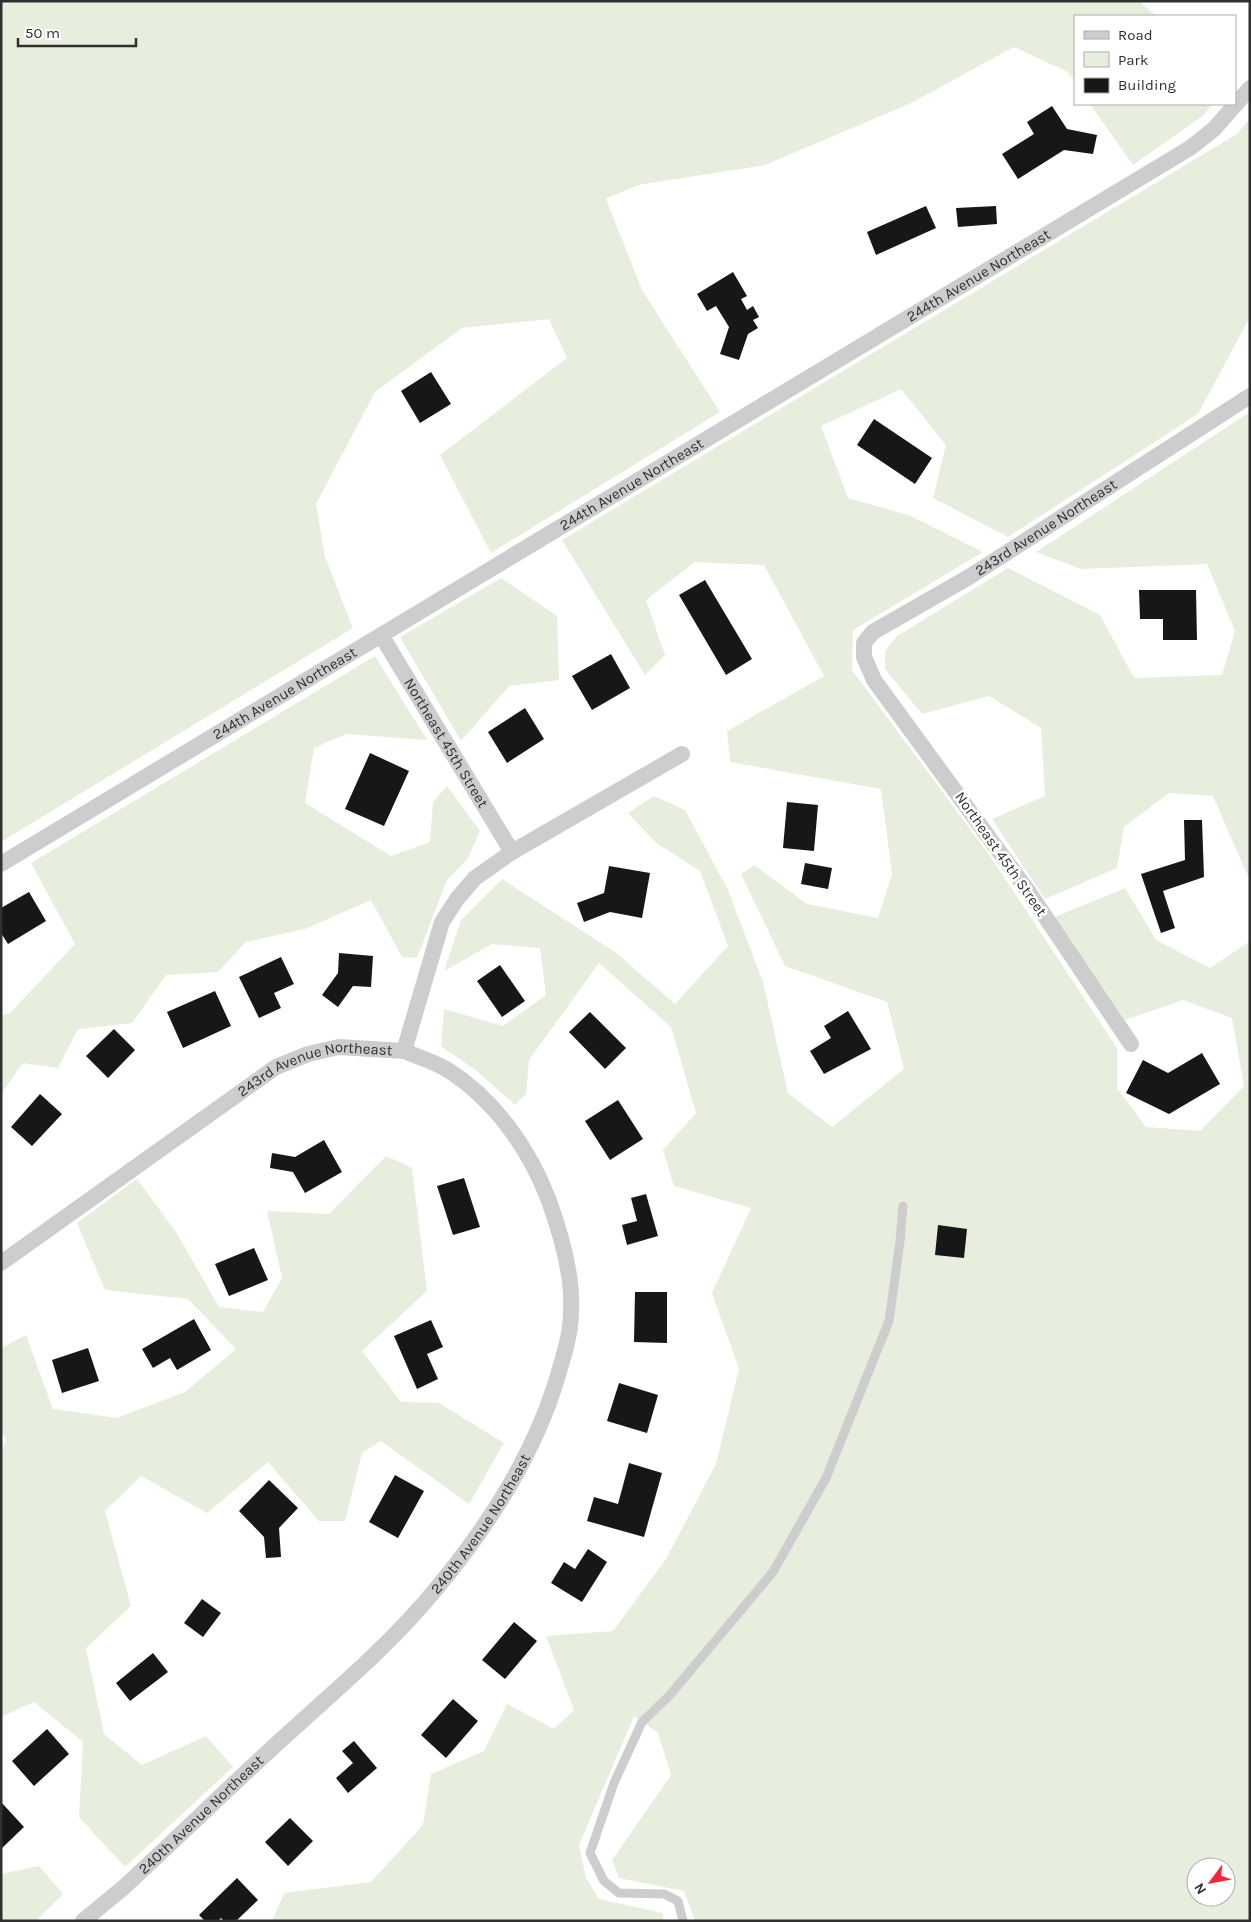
<svg xmlns="http://www.w3.org/2000/svg" width="1251" height="1922" viewBox="0 0 1251 1922" font-family="Karla,sans-serif">
	<style>
		.green { fill: #e7eedd; fill-rule: evenodd }
		.building { fill: #171717 }
		.lines { fill: none; stroke-linecap: round; stroke-linejoin: round }
		.lane { stroke: #cdcdcd; stroke-width: 9 }
		.street { stroke: #cdcdcd; stroke-width: 16 }
		.labels { text-anchor: middle; stroke-width: 5; stroke-linejoin: round; paint-order: stroke }
		.street-label { font-size: 15px; fill: #303030; stroke: #fff }
	</style>
	<rect width="100%" height="100%" fill="#fff"/>
	<path class="green" d="M1,1H1139L1156,16H1075V82L1068,72L1014,47L911,103L765,165L638,185L606,199L642,290L720,412L491,553L440,455L567,358L549,319L462,328L375,392L316,504L325,557L353,628L1,842Z
		M1090,104H1212L1204,115L1133,165Z
		M1250,118V317L1198,414L1008,537L933,498L946,445L901,389L821,426L848,498L911,516L983,552L853,630L852,670L990,856L1117,1048V1088L1146,1127L1200,1131L1244,1086L1232,1018L1183,1000L1125,1020L1055,917L1125,888L1156,940L1210,968L1249,942L1250,929V1921H695L684,1891L619,1878L612,1860L671,1775L658,1733L634,1716L579,1845L586,1878L599,1899L663,1913L664,1921H272L284,1893L371,1882L423,1825L431,1774L484,1751L507,1704L554,1729L574,1710L546,1636L613,1631L666,1559L716,1464L739,1369L712,1293L751,1208L674,1186L663,1150L696,1113L671,1027L599,963L529,1060L526,1094L515,1105L478,1072L441,1046L444,1009L503,1026L546,995L540,948L492,944L444,971L461,920L502,879L615,952L675,1004L728,946L700,871L655,842L628,813L654,796L685,810L728,890L763,982L788,1093L832,1127L904,1069L887,1002L785,966L741,874L754,865L807,904L878,918L892,874L881,789L730,762L727,731L824,676L764,565L695,562L646,600L665,655L645,675L562,540L1237,134ZM1196,1867H1226V1897H1196Z
		M1250,412V881L1213,796L1169,793L1124,827L1117,868L1045,899L992,819L1045,796L1041,728L989,696L922,714L885,669V651L897,636L1008,568L1100,615L1134,678L1222,675L1235,631L1207,564L1081,569L1036,552Z
		M501,578L557,616L559,680L509,686L461,741L400,637Z
		M375,656L427,740L346,734L314,748L305,803L391,856L430,842L433,802L447,786L480,831L468,858L446,882L417,958L402,957L371,900L305,929L246,942L218,972L166,975L132,1023L78,1029L58,1068L23,1063L1,1094V1015L9,1014L75,944L31,863Z
		M386,1156L412,1168L427,1291L362,1351L401,1402L439,1403L504,1443L469,1504L381,1441L362,1453L345,1521H319L268,1462L207,1513L141,1476L105,1511L131,1606L86,1648L104,1734L142,1765L206,1736L233,1767L125,1867L79,1817L83,1742L34,1702L1,1717V1451L6,1441L1,1428V1348L26,1335L53,1409L117,1418L185,1392L236,1349L188,1299L105,1290L77,1223L137,1179L176,1232L219,1307L263,1312L282,1278L267,1211L329,1214Z
		M39,1866L63,1894L36,1921H1V1874Z"/>
	<path class="building" d="M1052,106L1067,129L1097,135L1093,154L1064,150L1018,179L1002,154L1034,134L1027,122Z
		M926,206L936,228L876,255L867,232Z
		M996,206L997,224L958,227L956,208Z
		M733,272L747,296L741,299L747,310L753,306L759,317L753,320L758,328L748,334L739,360L720,354L729,327L716,306L707,311L697,294Z
		M431,372L451,404L420,423L401,391Z
		M874,419L932,458L915,484L857,445Z
		M705,580L752,659L726,675L679,595Z
		M1139,590H1196L1197,640H1163V619H1140Z
		M611,654L630,688L592,710L572,676Z
		M525,708L544,739L507,763L488,732Z
		M370,753L409,771L384,826L345,809Z
		M787,802L818,805L814,851L783,848Z
		M1184,820H1202L1204,877L1163,891L1175,928L1161,933L1141,874L1185,860Z
		M805,863L832,868L828,889L801,884Z
		M609,866L650,873L642,918L610,912L584,922L577,903L604,893Z
		M29,892L46,921L8,944L1,933V908Z
		M339,953L373,956L371,987L353,986L338,1007L322,995L338,973Z
		M281,957L294,984L274,993L281,1008L259,1018L239,977Z
		M500,965L525,1001L502,1017L477,981Z
		M215,991L231,1026L183,1048L167,1012Z
		M848,1011L871,1049L824,1074L810,1051L831,1038L824,1026Z
		M590,1012L626,1048L605,1069L569,1032Z
		M114,1029L135,1050L108,1078L86,1056Z
		M1202,1053L1220,1084L1169,1114L1126,1093L1143,1060L1168,1073Z
		M40,1094L62,1114L32,1146L11,1127Z
		M618,1100L643,1139L610,1160L585,1121Z
		M324,1140L342,1172L305,1193L293,1172L270,1168L272,1153L295,1157Z
		M464,1178L480,1227L453,1235L437,1186Z
		M646,1194L658,1236L627,1245L622,1225L637,1221L631,1198Z
		M938,1225L967,1229L964,1258L935,1255Z
		M254,1248L268,1280L229,1296L215,1264Z
		M635,1292H667V1343L634,1342Z
		M194,1319L211,1350L177,1370L170,1358L153,1368L142,1349Z
		M431,1320L443,1347L427,1354L438,1379L417,1389L394,1336Z
		M88,1348L99,1381L62,1393L52,1360Z
		M619,1383L658,1395L647,1433L607,1421Z
		M629,1463L662,1473L644,1537L587,1521L594,1497L618,1504Z
		M395,1475L424,1491L398,1538L369,1522Z
		M269,1480L298,1508L279,1528L281,1557L266,1558L264,1537L239,1511Z
		M588,1549L607,1562L582,1602L551,1583L564,1562L575,1569Z
		M202,1599L221,1613L203,1637L184,1623Z
		M514,1622L537,1641L505,1679L482,1660Z
		M153,1653L168,1672L130,1701L116,1683Z
		M453,1699L478,1721L446,1758L421,1735Z
		M47,1729L69,1754L34,1786L12,1761Z
		M354,1741L377,1768L348,1793L336,1778L353,1763L342,1751Z
		M1,1802L24,1827L1,1849Z
		M290,1818L313,1841L288,1866L265,1842Z
		M237,1878L258,1900L236,1921H224L221,1918L218,1921H205L199,1915Z"/>
	<g class="lines">
		<path class="lane" d="M683,1921L678,1901L664,1894L619,1893L604,1881L590,1853L614,1783L642,1722L669,1696L773,1572L826,1478L889,1321L900,1241L903,1206"/>
		<g class="street">
			<path id="s1" d="M381,635L512,852"/>
			<path id="s2" d="M1,864L1190,148L1214,129L1250,88"/>
			<path id="s3" d="M1131,1044L1028,891L874,680L864,657V643L873,632L969,577L1250,396"/>
			<path id="s4" d="M1,1263L276,1067L308,1054L339,1047L404,1051L442,922L457,899L475,878L512,852L682,754"/>
			<path id="s5" d="M83,1921L123,1888C172,1843 220,1796 269,1751C325,1699 387,1649 436,1589C486,1529 531,1460 555,1385C562,1361 571,1336 571,1311C573,1275 561,1234 549,1201C530,1150 495,1100 448,1070C435,1062 418,1057 404,1051"/>
		</g>
	</g>
	<g class="labels">
		<g class="street-label">
			<text dy="5" stroke="none"><textPath href="#s2" startOffset="1141">244th Avenue Northeast</textPath></text>
			<text dy="5" stroke="none"><textPath href="#s2" startOffset="736">244th Avenue Northeast</textPath></text>
			<text dy="5" stroke="none"><textPath href="#s3" startOffset="701">243rd Avenue Northeast</textPath></text>
			<text dy="5" stroke="none"><textPath href="#s2" startOffset="331">244th Avenue Northeast</textPath></text>
			<text dy="5" stroke="none"><textPath href="#s1" startOffset="126">Northeast 45th Street</textPath></text>
			<text transform="translate(1001 854) rotate(55)" y="5">Northeast 45th Street</text>
			<text dy="5" stroke="none"><textPath href="#s4" startOffset="375">243rd Avenue Northeast</textPath></text>
			<text dy="5" stroke="none"><textPath href="#s5" startOffset="564">240th Avenue Northeast</textPath></text>
			<text dy="5" stroke="none"><textPath href="#s5" startOffset="159">240th Avenue Northeast</textPath></text>
		</g>
	</g>
	<rect width="1251" height="1922" fill="none" stroke="#303030" stroke-width="5"/>
	<rect x="1074" y="15" width="162" height="90" fill="#ffffff" stroke="#acacac"/>
	<rect x="1084" y="31" width="25" height="8" fill="#cdcdcd" stroke="#acacac"/>
	<text x="1118" y="40" font-size="15" fill="#303030">Road</text>
	<rect x="1084" y="52" width="25" height="15" fill="#e7eedd" stroke="#acacac"/>
	<text x="1118" y="65" font-size="15" fill="#303030">Park</text>
	<rect x="1084" y="78" width="25" height="15" fill="#171717" stroke="#acacac"/>
	<text x="1118" y="90" font-size="15" fill="#303030">Building</text>
	<g transform="translate(1211 1882) rotate(238)"><circle r="24" fill="#ffffff" stroke="#acacac"/>
	<path d="M0-4L9 19L0 12L-9 19Z" fill="#f5243d"/>
	<text y="-8" font-size="14" font-weight="bold" text-anchor="middle" fill="#303030">N</text>
	</g>
	<path d="M18 38v8h118v-8" fill="none" stroke="#303030" stroke-width="2.5"/>
	<text x="25" y="38" font-size="15" fill="#303030" stroke="#ffffff" stroke-width="4" paint-order="stroke">50 m</text>
</svg>
